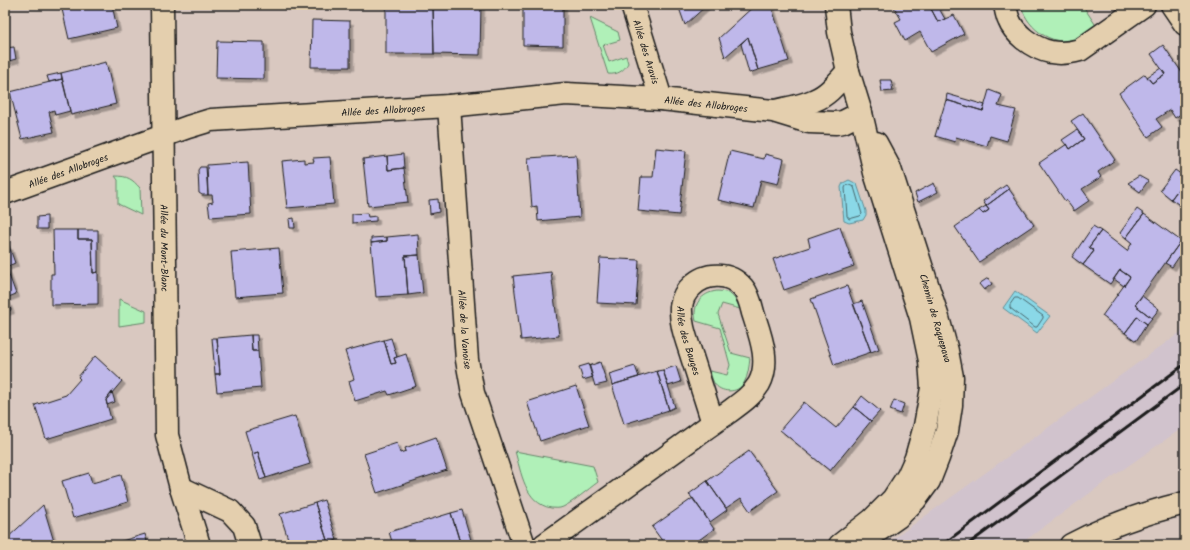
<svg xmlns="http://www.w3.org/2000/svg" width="1190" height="550" viewBox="0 0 1190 550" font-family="Kalam,sans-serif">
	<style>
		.built { fill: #d1c3cd }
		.green { fill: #b0f0b8; stroke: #66866a }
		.water { fill: #8ad8e7; stroke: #5e8d96 }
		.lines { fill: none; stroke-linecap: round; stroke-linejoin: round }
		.shore { stroke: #48676d; stroke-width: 1 }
		.building { fill: #bfb8ea; stroke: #1c1c1c; filter: url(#shadow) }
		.minor-casing { stroke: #1c1c1c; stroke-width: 25 }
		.minor { stroke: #e4cfae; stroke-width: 22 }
		.rail { stroke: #1c1c1c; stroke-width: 3 }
		.labels { text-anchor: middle; stroke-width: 3; stroke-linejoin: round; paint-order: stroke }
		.street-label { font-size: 10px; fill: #1c1c1c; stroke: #e4cfae }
	</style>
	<defs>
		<filter id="shadow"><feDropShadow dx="3.5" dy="3.5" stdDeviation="0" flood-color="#0004"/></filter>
	</defs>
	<rect width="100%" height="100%" fill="#d9c8c0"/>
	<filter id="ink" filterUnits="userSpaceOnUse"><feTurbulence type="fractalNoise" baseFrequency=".025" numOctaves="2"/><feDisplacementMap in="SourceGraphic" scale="8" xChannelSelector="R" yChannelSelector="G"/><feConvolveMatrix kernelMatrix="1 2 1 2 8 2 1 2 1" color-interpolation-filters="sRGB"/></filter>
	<g filter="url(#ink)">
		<path class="built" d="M1185,329V426L1105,482L1019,545H885Z"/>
		<path class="green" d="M1021,5H1090L1085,9L1097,27C1092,30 1087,35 1081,37C1056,50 1027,30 1021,5Z
			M590,18L618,32L620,40L603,45L609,62L626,56L628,63C624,71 617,75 608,74Z
			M115,176C128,176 132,179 140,188L141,215L118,204V180Z
			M717,291C731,291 735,297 740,309L722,304L718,314L731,353L750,358C749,367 748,376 744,383C738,394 720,393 714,383C712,379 711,375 710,371L727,375L730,365L720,328L696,321C692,305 701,293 717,291Z
			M119,299L146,311V322L119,326Z
			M515,451L593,466L598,482C587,490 575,501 563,507C559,509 555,508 551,508C525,503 521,472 515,451Z"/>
		<path class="water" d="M849,180L857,184L866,211V215L863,220L849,223L844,221L841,187L843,183Z
			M1015,291L1050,316L1037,333L1003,308Z"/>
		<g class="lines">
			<path class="shore" d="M849,185L854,187L862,214L860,216L849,219L847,216L845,188L846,186Z
				M1015,298H1018L1043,316V318L1037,327H1035L1010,308V305Z"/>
		</g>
		<path class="building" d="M61,5H112L117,28L69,39Z
			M386,5H433L434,54H386Z
			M433,5H481L480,55L434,54Z
			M523,5H563V46L523,45Z
			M678,5H707L685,25Z
			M755,5H771L789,61L758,70L748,37L725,57L719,38Z
			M897,5H929L938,22L954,15L964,34L931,52L920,32L905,41L895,22L901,19L894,7Z
			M929,5H937L945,19L938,22Z
			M312,20L350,21V67H311Z
			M748,37L758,70L749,73L741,44Z
			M217,41L264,42V79L216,78Z
			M1163,45L1185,77V111L1175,118L1170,110L1156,119L1162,127L1148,137L1119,93L1145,74L1152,83L1165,74L1151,54Z
			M14,47L16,59L5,62V48Z
			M106,62L116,104L71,115L61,73Z
			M1161,68L1165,74L1152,83L1147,77Z
			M61,73L62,79L49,82L47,76Z
			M62,79L70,111L55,115L54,110L49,112L54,132L22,139L10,92Z
			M880,80H891L893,91L882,92Z
			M989,90L1002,95L998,106L1016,110L1007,141L990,136L987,146L956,137L955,142L935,136L946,100L983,111Z
			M947,94L985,105L983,111L946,100Z
			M1083,113L1115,160L1098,172L1101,177L1082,189L1090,200L1074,211L1066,200L1065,201L1039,163L1067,144L1070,149L1084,139L1071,121Z
			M1077,130L1084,139L1070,149L1067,144L1066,145L1062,140Z
			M656,148L686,151L679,215L638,211L641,177H653Z
			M730,151L764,159L765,154L784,159L778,184L761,180L754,208L718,200Z
			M403,154L404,168L388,170L387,156Z
			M576,155L580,217L538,221L537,206L532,207L528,158Z
			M387,156L388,170L404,168L408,202L368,206L363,159Z
			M330,157L334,204L287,208L282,161L304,159V163L314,162L313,158Z
			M248,162L251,214L210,217L208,203L213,202L212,195H208L207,165Z
			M200,167H206L208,195H202L199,193L198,170Z
			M1175,170L1185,177V180L1171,199L1160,190Z
			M1139,176L1148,181L1140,192L1128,183Z
			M1185,180V209L1171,199Z
			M934,183L938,192L918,202L915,193Z
			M1006,185L1009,189L986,206L983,201Z
			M1009,189L1034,225L979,262L955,227L979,210L983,214L989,210L986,206Z
			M438,199L439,212L430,214L429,200Z
			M986,206L989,210L983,214L979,210Z
			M1137,209L1144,214L1126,238L1120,233Z
			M367,213L368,217L376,216V221L352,223V214Z
			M1144,214L1181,241L1135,305L1152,318L1147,324L1137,317L1125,333L1102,316L1130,277L1120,270L1110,284L1083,265L1094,251L1089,247L1101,231L1127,251L1132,243L1126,238Z
			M47,216V229H37V217Z
			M294,218L295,228H290L289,219Z
			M1093,226L1101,231L1089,247L1094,251L1083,265L1072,257Z
			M840,227L854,266L784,290L773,259L810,247L808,238Z
			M53,230H78V239H92L93,273L98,272V304L51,305V274H54Z
			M78,230H98V272L93,273L92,239H78Z
			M418,234L419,255L405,256L408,295L376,297L371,243L387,241V237Z
			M387,237V241L371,243V238Z
			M1181,241L1185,244V248L1172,267L1165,263Z
			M9,246L15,263L6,267L16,294L6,298L11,310L5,312V247Z
			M279,248L283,293L235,297L231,252Z
			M419,255L423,293L408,295L405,256Z
			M600,258L639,260L636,305L597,303Z
			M1120,270L1130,277L1124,286L1114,279Z
			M551,272L559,336L521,340L513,276Z
			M988,278L992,284L984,290L979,284Z
			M847,286L871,352L834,365L811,299Z
			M1142,296L1159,309L1152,318L1135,305Z
			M862,301L879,349L871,352L853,304Z
			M1137,317L1147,324L1136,341L1125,333Z
			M251,335H257L258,351H252Z
			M251,335L252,351H258L261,388L217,392L215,374H220L217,338Z
			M212,338H217L220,374H215Z
			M391,338L397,357L394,358L396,363L391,364L384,340Z
			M384,340L391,364L396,363L394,358L406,354L416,386L389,395L387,391L355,401L349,381L354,379L345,351Z
			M95,356L122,381L106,400L111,419L46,439L35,405L66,395L80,379L78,377Z
			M600,362L607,383L595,386L589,366Z
			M589,364L593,377L583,380L579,367Z
			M635,366L639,377L612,385L609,374Z
			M676,366L681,382L668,386L663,370Z
			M663,370L675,407L669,410L657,371Z
			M657,371L669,410L624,424L612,385Z
			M576,386L589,425L540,441L527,402Z
			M112,392L115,402L107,405L106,400Z
			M862,396L880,411L871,421L854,407Z
			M894,400L904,404L901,414L890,410Z
			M804,402L836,428L854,407L871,421L830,471L780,430Z
			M295,416L310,464L266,478L258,452L252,454L245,431Z
			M436,437L447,470L377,493L364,454L397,443L400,453L406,451L405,448Z
			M749,451L778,491L750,511L741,498L726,508L707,481Z
			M258,452L266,478L260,480L252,454Z
			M89,473L92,483L121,475L128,502L73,518L62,481Z
			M707,481L727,510L710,522L689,494Z
			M693,498L714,529L692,545H659L663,542L652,527Z
			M324,500L337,540L328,543L315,503Z
			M315,503L328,543L321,545H290L280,514Z
			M43,505L55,545H5V540Z
			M462,510L471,540L460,543L451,513Z
			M451,513L461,545H393L389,532Z
			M145,534L148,545H109Z"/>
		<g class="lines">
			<defs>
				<g id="minor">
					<path id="s1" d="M162,5L167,435L181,488L199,545"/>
					<path id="s2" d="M632,5L661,99"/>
					<path d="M836,5L839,32L848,71L861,113L875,173L921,318L930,361L932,388L925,426L916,458L908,476L893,499L872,520L840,545"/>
					<path d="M1005,5C1006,10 1007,16 1009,20C1012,28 1018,34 1024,39C1042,53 1058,56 1080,50L1144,5"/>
					<path d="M1172,5L1185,24"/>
					<path id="s3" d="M449,106L467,360L473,393L524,545"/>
					<path d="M775,111C788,108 802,106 815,100C828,95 838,82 848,71"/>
					<path id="s4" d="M5,193L188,127L211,120L449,106L566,94L661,99L773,111L809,122L836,123L843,122L861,113"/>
					<path d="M181,488L230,511L244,526L250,545"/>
					<path d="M872,535L898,517L915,500L929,481L938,458L947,431L951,405L952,377L947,351L938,318L890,169L876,143"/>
					<path id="s5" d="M544,545C594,509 644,473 694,437C704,429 715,422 726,414C738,405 751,397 759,384C771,362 760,335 753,313C751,305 749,295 743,288C730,272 706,272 692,286C686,291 682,298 681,307C680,324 687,341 692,357C699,379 706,401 713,423"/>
					<path d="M1071,545C1108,525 1144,513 1185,503"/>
				</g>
			</defs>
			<use href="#minor" class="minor-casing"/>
			<use href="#minor" class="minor"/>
			<path class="rail" d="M942,545L1185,364
				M967,545L1185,384"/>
		</g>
	</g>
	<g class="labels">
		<g class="street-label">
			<text dy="4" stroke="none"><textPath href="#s2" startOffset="49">Allée des Aravis</textPath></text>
			<text dy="4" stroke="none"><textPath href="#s4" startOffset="715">Allée des Allobroges</textPath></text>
			<text dy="4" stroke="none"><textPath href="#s4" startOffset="391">Allée des Allobroges</textPath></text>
			<text dy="4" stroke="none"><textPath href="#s4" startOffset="67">Allée des Allobroges</textPath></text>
			<text dy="4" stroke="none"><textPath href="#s1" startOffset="243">Allée du Mont-Blanc</textPath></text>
			<text transform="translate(936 318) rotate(74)" y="4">Chemin de Roquepava</text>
			<text dy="4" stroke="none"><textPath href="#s3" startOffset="224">Allée de la Vanoise</textPath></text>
			<text dy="4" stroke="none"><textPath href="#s5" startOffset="486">Allée des Bauges</textPath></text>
		</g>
	</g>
	<rect width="1190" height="550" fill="none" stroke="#e4cfae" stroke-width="20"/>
	<rect x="10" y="10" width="1170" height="530" fill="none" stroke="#1c1c1c" stroke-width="1.5" filter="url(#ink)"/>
</svg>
